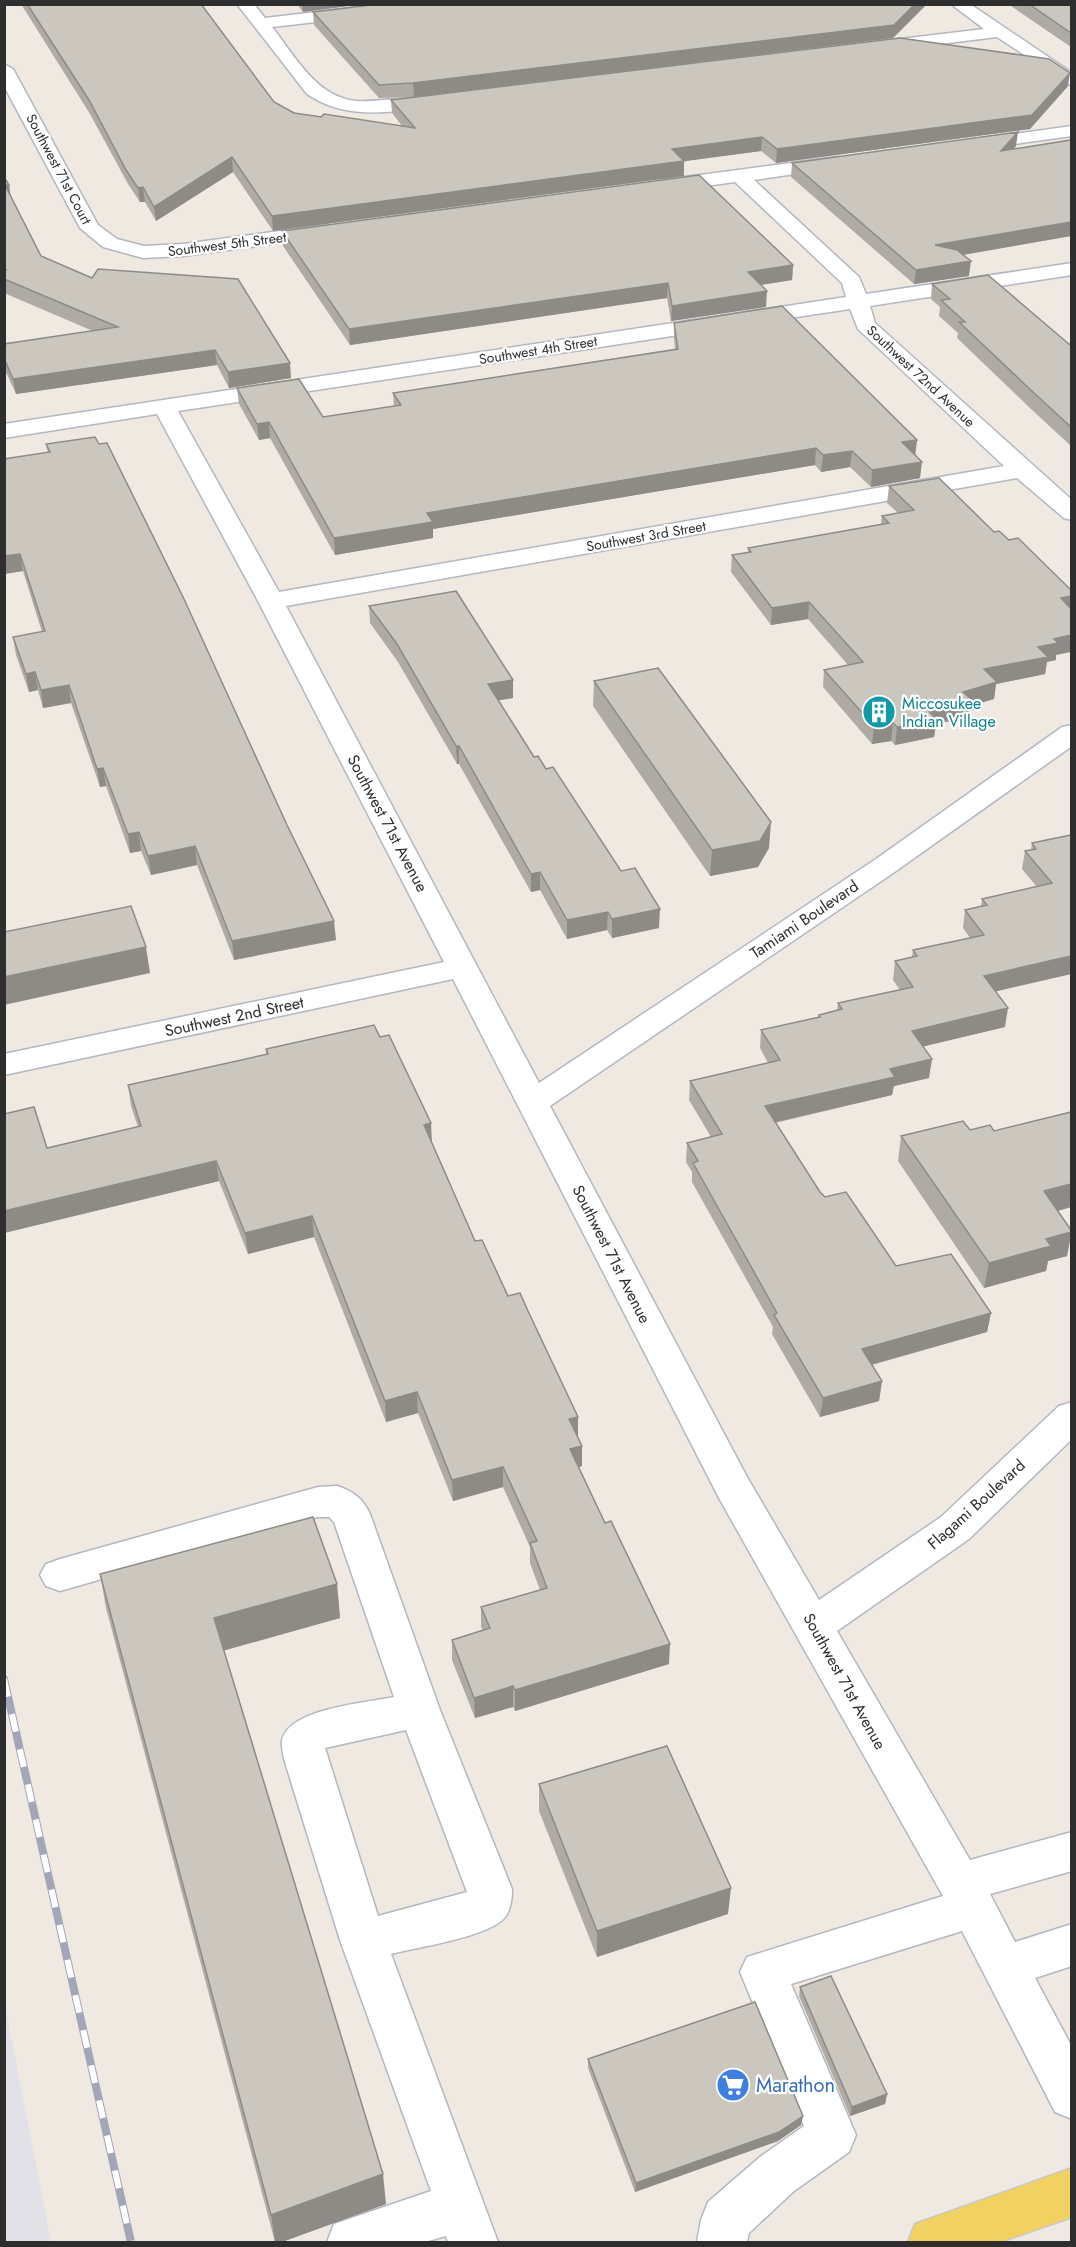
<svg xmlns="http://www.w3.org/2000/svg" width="1076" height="2247" viewBox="0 0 1076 2247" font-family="Jost,sans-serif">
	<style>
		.industrial { fill: #e3e1e8 }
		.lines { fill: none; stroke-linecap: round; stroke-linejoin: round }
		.minor-casing { stroke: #b4b7c1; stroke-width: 3 }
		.major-casing { stroke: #c9c9c9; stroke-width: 3 }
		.minor { fill: #fff; fill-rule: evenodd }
		.major { fill: #f2d163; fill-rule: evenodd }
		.rail-casing { stroke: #a3a6b8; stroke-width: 8 }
		.rail { stroke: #fff; stroke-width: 6; stroke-dasharray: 18; stroke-linecap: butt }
		.wall { fill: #afaba4 }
		.shaded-wall { fill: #8e8b86 }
		.building { fill: #cbc7bf; stroke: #8e8b86; stroke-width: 1.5 }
		.labels { text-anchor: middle; stroke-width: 4.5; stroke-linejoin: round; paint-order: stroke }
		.far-street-label { font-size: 14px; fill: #2e2e2e; stroke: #fff }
		.culture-label { font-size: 16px; fill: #0d838f; stroke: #fff; text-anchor: start }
		.street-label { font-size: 16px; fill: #2e2e2e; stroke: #fff }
		.near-shop-label { font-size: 20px; fill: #366cbe; stroke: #fff; text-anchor: start }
	</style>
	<rect width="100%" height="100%" fill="#efe9e1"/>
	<path class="industrial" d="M5,2005L51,2242H5Z"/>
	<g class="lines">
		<defs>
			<path id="minor" d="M237,4H254L265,18L385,4H438L430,9L272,27C295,56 316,97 356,101C372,103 439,92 446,101L437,106C392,112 346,121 307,94Z
				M951,4H970L1072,73V86L997,37L875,52L867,47L875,42L984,29Z
				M4,64L13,69L98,225L117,239L144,246L183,244L325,225L335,231L325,237L183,256L143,258L103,247L80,228L4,86Z
				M1072,126V136L971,150L962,145L971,140Z
				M837,157L844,159L846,163L844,167L754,180L859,277L866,294L1072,263V275L870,306L875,323L1072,500V520L1064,518L1017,478L286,606L539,1083L876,859L1062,727L1072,725V746L896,871L550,1106L747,1477L819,1600L941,1517L1059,1406L1072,1402V1439L969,1539L837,1631L970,1860L1072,1832V1871L990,1894L1015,1942L1072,1924V1966L1035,1978L1072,2047V2119L1055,2112L962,1931L791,1984L856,2135L849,2152L794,2191L749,2233L747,2242H697L701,2220L708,2202L760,2157L804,2126L740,1972L747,1957L943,1896L719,1498L453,979L4,1075V1054L444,962L258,601L157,414L4,438V424L846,297L842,283L735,182L662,192L653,186L662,180ZM850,309L858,329L1004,466L279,592L178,411Z
				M337,1486C353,1491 363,1499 370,1514L440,1710L512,1889C512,1898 511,1908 506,1916C491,1937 417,1947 391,1954L498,2242H448L446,2236L425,2242H327L334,2224L431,2191L340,1940L284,1759C283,1753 281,1745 282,1740C290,1708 366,1703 394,1697L334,1522L329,1517H318L60,1591L46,1586L40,1575L46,1564L60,1559L318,1487ZM406,1730L467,1892L378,1916L325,1748Z"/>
			<path id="major" d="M1072,2168V2217L1000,2242H908L915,2224Z"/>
		</defs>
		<use href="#minor" class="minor-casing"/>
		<use href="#major" class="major-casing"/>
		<use href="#minor" class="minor"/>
		<use href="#major" class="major"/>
		<defs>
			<path id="rail" d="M4,1679L131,2242"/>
		</defs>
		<use href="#rail" class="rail-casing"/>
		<use href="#rail" class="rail"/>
	</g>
	<path class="wall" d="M21,4H201L274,102L294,113L402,126L392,113L391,100L1068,86L1030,129L776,163L761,151L684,161V176L273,231L233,172L156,221L145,202H140L128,184L90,114Z
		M297,4H363L303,12Z
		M380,4H927L893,38L414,97L379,98L314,25L313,12Z
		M1008,4H1071V47Z
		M1071,140V236L963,255L969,276L914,284L791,177L792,163L1016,146L1013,149Z
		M4,177L9,185L10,197L41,256L291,378L229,388L217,365L16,394L4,368V344L93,331L4,293Z
		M282,231L793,265L792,280L761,285L766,307L671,321L667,298L350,345L283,246Z
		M932,284L1070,345L1071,341V446L1031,409L957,338L958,333L939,316L940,307L931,299Z
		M674,323L917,440L915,455L920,478L871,487L850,467L821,472L815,465L433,529V538L335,555L270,438L259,440L239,404L237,388L323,417L394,406L393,393L675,349L674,338Z
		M46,444L336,940L234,960L197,865L151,875L141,851L130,853L106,786L100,787L71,703L43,708L38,690L29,692L16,655L13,637L42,632L23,571L4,574V459L48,453Z
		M939,478L1056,655V660L1047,662L1045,674L996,684L994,699L970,706L969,717L936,724L934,737L895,745L891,741L872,744L823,687L824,670L848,665L808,619L771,625L731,572L732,555L748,552V548L881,524L882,516L898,513L887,503L889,486Z
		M369,606L513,698L498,700L534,757L546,769L659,928L612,938L607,930L567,939L540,890L531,892L459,764H457L398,662L370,623Z
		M594,681L769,848L758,867L710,876L593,706Z
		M1071,835V974L995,991L1005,1027L923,1046L929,1078L894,1086L892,1095L775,1123L820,1192L896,1266L991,1313L987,1332L872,1365L882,1381L879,1401L820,1417L772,1334L773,1327L692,1182V1172L686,1162L687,1143L711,1137L689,1100L690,1081L768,1063L760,1048L761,1030L818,1017L819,1015L837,1011L838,1003L900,990L893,980L895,961L912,957L913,950L970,938L963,928L965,910L981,906L982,899L1037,887L1022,869L1025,851L1031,850L1032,843Z
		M266,1049L432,1142L475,1241L578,1417V1436L582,1446V1466L579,1467L669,1664L515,1711L513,1707L475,1718L452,1660V1640L483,1630L481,1627V1607L540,1590L530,1563V1547L503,1487L453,1501L418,1413L386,1422L314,1237L248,1254L219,1181L4,1233V1114L47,1148L138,1127L131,1106L128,1085L266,1055Z
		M970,1130L994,1131L1071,1207L1058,1211L1067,1256L1048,1261L1046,1271L984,1288L898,1161L901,1136Z
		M100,1574L337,1584L340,1618L224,1650L386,2204L282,2242H275L106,1608Z
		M539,1784L728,1914L597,1957L539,1811Z
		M800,1987L887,2094L885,2104L850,2116L799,1996Z
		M588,2059L803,2116L801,2125L778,2141L635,2192L588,2068Z"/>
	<path class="shaded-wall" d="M302,4H363L303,12Z
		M915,4H927L893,38L414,97L413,83Z
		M1070,73L1068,86L1030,129L776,163L777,149Z
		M1018,132L1016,146L1000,165L1001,151Z
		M762,137L761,151L671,163L672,149Z
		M232,157L233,172L156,221L154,207Z
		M684,161V176L273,231L272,216Z
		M5,185H9L11,199Z
		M143,187L145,202H140L138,188Z
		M1071,222V236L933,260L935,245Z
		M971,261L969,276L914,284L916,270Z
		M793,265L792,280L747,287L748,272Z
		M668,283L667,298L350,345L349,329Z
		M767,291L766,307L671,321L672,306Z
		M215,350L217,365L16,394L13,379Z
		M290,363L291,378L229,388L228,372Z
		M269,422L270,438L259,440L257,424Z
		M917,440L915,456L902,442Z
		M816,448L815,465L433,529V538L335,555L334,538L427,513Z
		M852,451L850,467L821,472L823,455Z
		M922,462L920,478L871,487L872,470Z
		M20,554L23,571L4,574V556Z
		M1071,596V613L1061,598Z
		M809,602L808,619L771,625L772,608Z
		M1071,635V652L1056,655V660L1047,662L1045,674L996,684L994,699L970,706L969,717L936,724L934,737L895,745L897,727L927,709L963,692L984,669L1038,647L1054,639Z
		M35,672L38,690L29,692L26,674Z
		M513,680V698L489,702L488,684Z
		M69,685L71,703L43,708L41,690Z
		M893,723L891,741L872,744L874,726Z
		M456,746H459V764H457Z
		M103,768L106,786L100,787L97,769Z
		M771,822L769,848L758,867L710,876L712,850Z
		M139,832L141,851L130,853L128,834Z
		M195,846L197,865L151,875L148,856Z
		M540,872V890L531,892V874Z
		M660,909L659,928L612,938V919Z
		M608,912L607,930L567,939V920Z
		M334,921L336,940L234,960L232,941Z
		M146,947L150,973L4,1005V977Z
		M1071,956V974L981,995L984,976Z
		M1008,1008L1005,1027L909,1050L912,1031Z
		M932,1059L929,1078L894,1086L892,1095L763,1125L765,1106L890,1069Z
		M431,1123L432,1144L424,1125Z
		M216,1161L219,1181L4,1233V1211Z
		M1071,1184V1207L1039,1216L1044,1191Z
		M312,1216L314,1237L248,1254L245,1233Z
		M1071,1232V1236L1067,1256L1048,1261L1046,1271L984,1288L989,1263L1046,1239Z
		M991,1313L987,1332L859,1368L862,1349Z
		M882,1381L879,1401L820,1417L823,1398Z
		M417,1392L418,1413L386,1422L385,1401Z
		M578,1417V1438L569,1419Z
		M582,1446V1466L570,1470V1449Z
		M503,1467V1487L453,1501L452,1480Z
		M337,1584L340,1618L219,1652L214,1618Z
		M670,1644L669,1664L515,1711V1690Z
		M513,1686V1707L475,1718L474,1698Z
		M731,1888L728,1914L597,1957V1931Z
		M887,2094L885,2104L850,2116L852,2107Z
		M803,2116L801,2125L778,2141L635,2192L636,2183Z
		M383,2174L386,2204L282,2242H275L271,2215Z"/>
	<path class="building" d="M27,4H201L274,102L294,113L321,117L324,114L415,128L391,100L900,38L1049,59L1070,73L1032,115L777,149L762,137L672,149L684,161L272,216L232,157L154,207L143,187L138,188L126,170L89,100Z
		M379,4H915L894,25L413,83L379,85L313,12Z
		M1029,4H1071V33Z
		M1018,132L1001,151L1071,140V222L935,245L957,250L971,261L916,270L792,163Z
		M699,175L793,265L748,272L767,291L672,306L668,283L349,329L282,231Z
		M4,177L9,185H5L41,256L92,278L98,269L238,279L290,363L228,372L215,350L13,379L4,358V344L118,327L4,279V271L6,270L4,269Z
		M988,275L1070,345L1071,341V427L1034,393L959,322H965L941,300L950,299L932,284Z
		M782,306L917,440L902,442L922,462L872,470L852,451L823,455L816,448L427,513L433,522L334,538L269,422L257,424L237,388L299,379L323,417L401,405L393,393L678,349L674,323Z
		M95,437L99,444L107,443L184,599L287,825L334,921L232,941L195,846L148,856L139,832L128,834L103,768L97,769L69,685L41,690L35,672L26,674L13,637L45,631L20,554L4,556V459L50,452L46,444Z
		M939,478L994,532L999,531L1009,540L1018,538L1071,590V596L1061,598L1071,609V635L1054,639L1058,643L1038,647L1048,657L984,669L997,682L963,692L971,699L927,709L937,720L897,727L893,723L874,726L824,670L863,662L809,602L772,608L732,555L751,552L748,548L889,523L882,516L914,510L889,486Z
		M456,591L513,680L488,684L534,757L538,756L546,769L553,767L621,871L635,868L660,909L612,919L608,912L567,920L540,872L531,874L459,746H456L397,644L369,606Z
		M658,668L771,822L760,841L712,850L594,681Z
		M1071,835V956L984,976L1008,1008L912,1031L932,1059L890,1069L895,1077L765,1106L820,1192L825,1197L846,1192L896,1266L951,1254L991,1313L862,1349L882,1381L823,1398L774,1315L777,1313L693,1163L698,1161L687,1143L722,1134L690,1081L780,1060L761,1030L820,1017L819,1015L842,1009L838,1003L913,987L895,961L917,956L913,950L984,935L965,910L987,905L982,899L1052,883L1025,851L1036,849L1032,843Z
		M131,906L146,947L4,977V932Z
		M374,1025L380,1037L389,1035L431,1123L424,1125L475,1241L482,1240L508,1296L520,1293L528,1311L578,1417L569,1419L582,1446L570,1449L605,1523L611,1521L670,1644L515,1690L513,1686L474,1698L452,1640L490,1628L481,1607L547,1588L530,1543L537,1541L503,1467L452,1480L417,1392L385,1401L312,1216L245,1233L216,1161L4,1211V1114L34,1107L47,1148L141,1126L128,1085L268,1054L266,1049Z
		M1071,1112V1184L1044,1191L1071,1230V1232L1046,1239L1051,1246L989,1263L901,1136L963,1121L970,1130L990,1125L994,1131Z
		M313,1517L337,1584L214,1618L383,2174L271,2215L100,1574Z
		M667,1746L731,1888L597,1931L539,1784Z
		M831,1976L887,2094L852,2107L800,1987Z
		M755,2002L803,2116L779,2132L636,2183L588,2059Z"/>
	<defs>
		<symbol id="building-disc" viewBox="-11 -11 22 22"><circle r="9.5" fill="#0f9aa8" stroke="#fff"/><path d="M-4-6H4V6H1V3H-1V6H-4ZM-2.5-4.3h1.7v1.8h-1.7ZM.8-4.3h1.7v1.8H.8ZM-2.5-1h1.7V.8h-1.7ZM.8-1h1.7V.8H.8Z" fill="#fff"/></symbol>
		<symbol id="supermarket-disc" viewBox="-11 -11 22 22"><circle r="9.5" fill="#3f7fe0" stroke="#fff"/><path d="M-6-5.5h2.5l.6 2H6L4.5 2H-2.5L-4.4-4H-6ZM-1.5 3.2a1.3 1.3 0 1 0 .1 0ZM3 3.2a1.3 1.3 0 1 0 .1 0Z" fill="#fff"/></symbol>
	</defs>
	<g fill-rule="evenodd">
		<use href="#building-disc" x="860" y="693" width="38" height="38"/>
		<use href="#supermarket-disc" x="714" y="2066" width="38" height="38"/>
	</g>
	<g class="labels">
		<g class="far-street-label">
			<text transform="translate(59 169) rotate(62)" y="5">Southwest 71st Court</text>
			<text transform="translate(227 244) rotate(-7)" y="5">Southwest 5th Street</text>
			<text transform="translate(538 350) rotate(-9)" y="5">Southwest 4th Street</text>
			<text transform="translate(921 376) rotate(43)" y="5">Southwest 72nd Avenue</text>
			<text transform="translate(646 536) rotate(-10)" y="5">Southwest 3rd Street</text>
		</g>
		<g class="culture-label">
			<text x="902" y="709">Miccosukee<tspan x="902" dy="18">Indian Village</tspan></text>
		</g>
		<g class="street-label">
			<text transform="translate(388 823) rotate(62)" y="6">Southwest 71st Avenue</text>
			<text transform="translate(804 919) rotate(-34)" y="6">Tamiami Boulevard</text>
			<text transform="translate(234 1016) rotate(-12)" y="6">Southwest 2nd Street</text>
			<text transform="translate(612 1254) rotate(63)" y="6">Southwest 71st Avenue</text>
			<text transform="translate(976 1504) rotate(-42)" y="6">Flagami Boulevard</text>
			<text transform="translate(845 1681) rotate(61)" y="6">Southwest 71st Avenue</text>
		</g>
		<g class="near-shop-label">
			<text x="756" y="2092">Marathon</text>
		</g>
	</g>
	<rect width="1076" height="2247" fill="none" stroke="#2e2e2e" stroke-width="12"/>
</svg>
